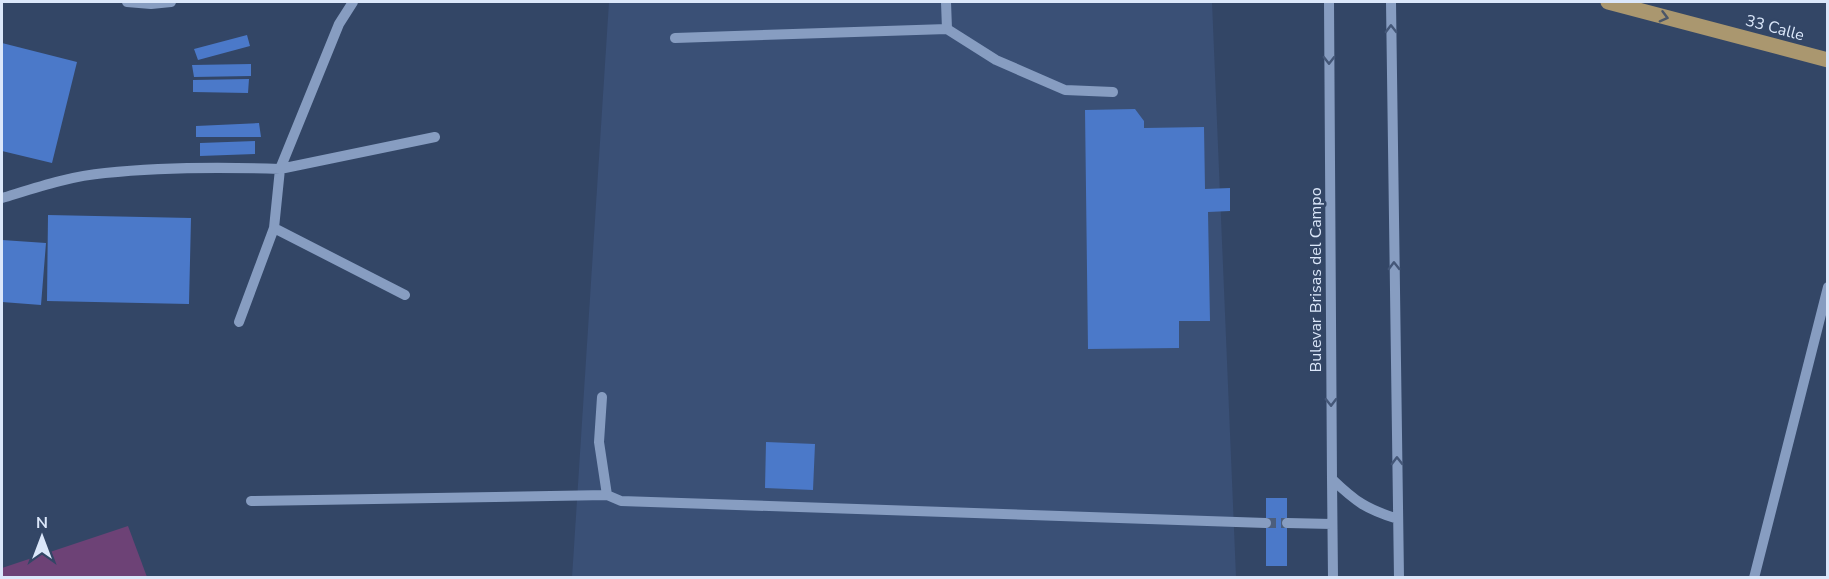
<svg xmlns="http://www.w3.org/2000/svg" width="1829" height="579" viewBox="0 0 1829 579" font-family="'Nunito Sans',sans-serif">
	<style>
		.built { fill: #3a5076 }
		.green { fill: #6d4276 }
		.building { fill: #4b79c9 }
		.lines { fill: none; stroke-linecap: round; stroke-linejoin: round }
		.minor-tunnel { stroke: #4c5e7c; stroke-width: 10; stroke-dasharray: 10 5; stroke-linecap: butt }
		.minor { stroke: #879dc1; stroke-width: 10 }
		.major { stroke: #aa976f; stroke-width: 15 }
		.oneway { stroke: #4b5668 }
		.oneway2 { stroke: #445778 }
		.labels { text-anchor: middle; stroke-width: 5; stroke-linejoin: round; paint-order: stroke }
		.street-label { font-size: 16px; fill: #dbe7fa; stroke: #334666 }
	</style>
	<rect width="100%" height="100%" fill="#334666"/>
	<path class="built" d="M609,2H1212L1236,577L572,578Z"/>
	<path class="green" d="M128,526L147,577H2V568Z"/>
	<path class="building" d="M247,35L250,46L198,60L194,49Z
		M2,43L77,62L52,163L2,151Z
		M251,64V76L194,77L192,65Z
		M249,79L248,93L193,92V80Z
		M1135,109L1144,121V128L1204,127L1205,189L1230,188V211L1208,212L1210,321H1179V348L1088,349L1085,110Z
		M259,123L261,137H196V126Z
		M255,141V154L200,156V143Z
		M48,215L191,218L189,304L47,301Z
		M2,240L46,243L41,305L2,302Z
		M766,442L815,444L813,490L765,488Z
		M1266,498H1287V566H1266Z"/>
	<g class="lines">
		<path class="minor-tunnel" d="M1266,523H1287"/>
		<path class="minor" d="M127,2L151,4L171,2
			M1329,2L1332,479C1356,502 1366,509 1398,519
			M1391,2L1399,578
			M947,29L996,60L1065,90L1113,92
			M675,38L947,29L946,2
			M2,198C35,188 70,176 105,173C163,167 222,167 280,169L339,24L353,2
			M405,295L274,228L280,169L435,137
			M239,322L274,228
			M602,397L599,442L607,495L621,501L1266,523
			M1332,479L1333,578
			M251,501L607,495
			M1287,523L1332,524
			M1754,578L1828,287"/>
		<path class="major" d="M1608,2L1828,60"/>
	</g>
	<defs><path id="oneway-chevron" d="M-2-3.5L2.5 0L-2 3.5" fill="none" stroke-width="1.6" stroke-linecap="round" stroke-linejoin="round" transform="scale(1.5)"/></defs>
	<use class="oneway" href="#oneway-chevron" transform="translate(1664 17) rotate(15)"/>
	<g class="oneway2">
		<use href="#oneway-chevron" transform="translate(1391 29) rotate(-91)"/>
		<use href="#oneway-chevron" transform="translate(1329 60) rotate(90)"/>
		<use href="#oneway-chevron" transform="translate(1394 266) rotate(-91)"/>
		<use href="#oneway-chevron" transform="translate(1331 402) rotate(89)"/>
		<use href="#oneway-chevron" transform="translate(1397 461) rotate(-91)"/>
	</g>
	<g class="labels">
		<g class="street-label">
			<text transform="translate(1775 27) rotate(15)" y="6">33 Calle</text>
			<text transform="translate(1315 280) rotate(-90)" y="6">Bulevar Brisas del Campo</text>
		</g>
	</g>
	<rect width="1829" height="579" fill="none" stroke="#dbe7fa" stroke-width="6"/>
	<g transform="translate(42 537)" stroke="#334666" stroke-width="4.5" paint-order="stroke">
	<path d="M0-4.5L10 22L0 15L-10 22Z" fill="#dbe7fa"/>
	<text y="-9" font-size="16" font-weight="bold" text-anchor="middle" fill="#dbe7fa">N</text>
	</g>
</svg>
